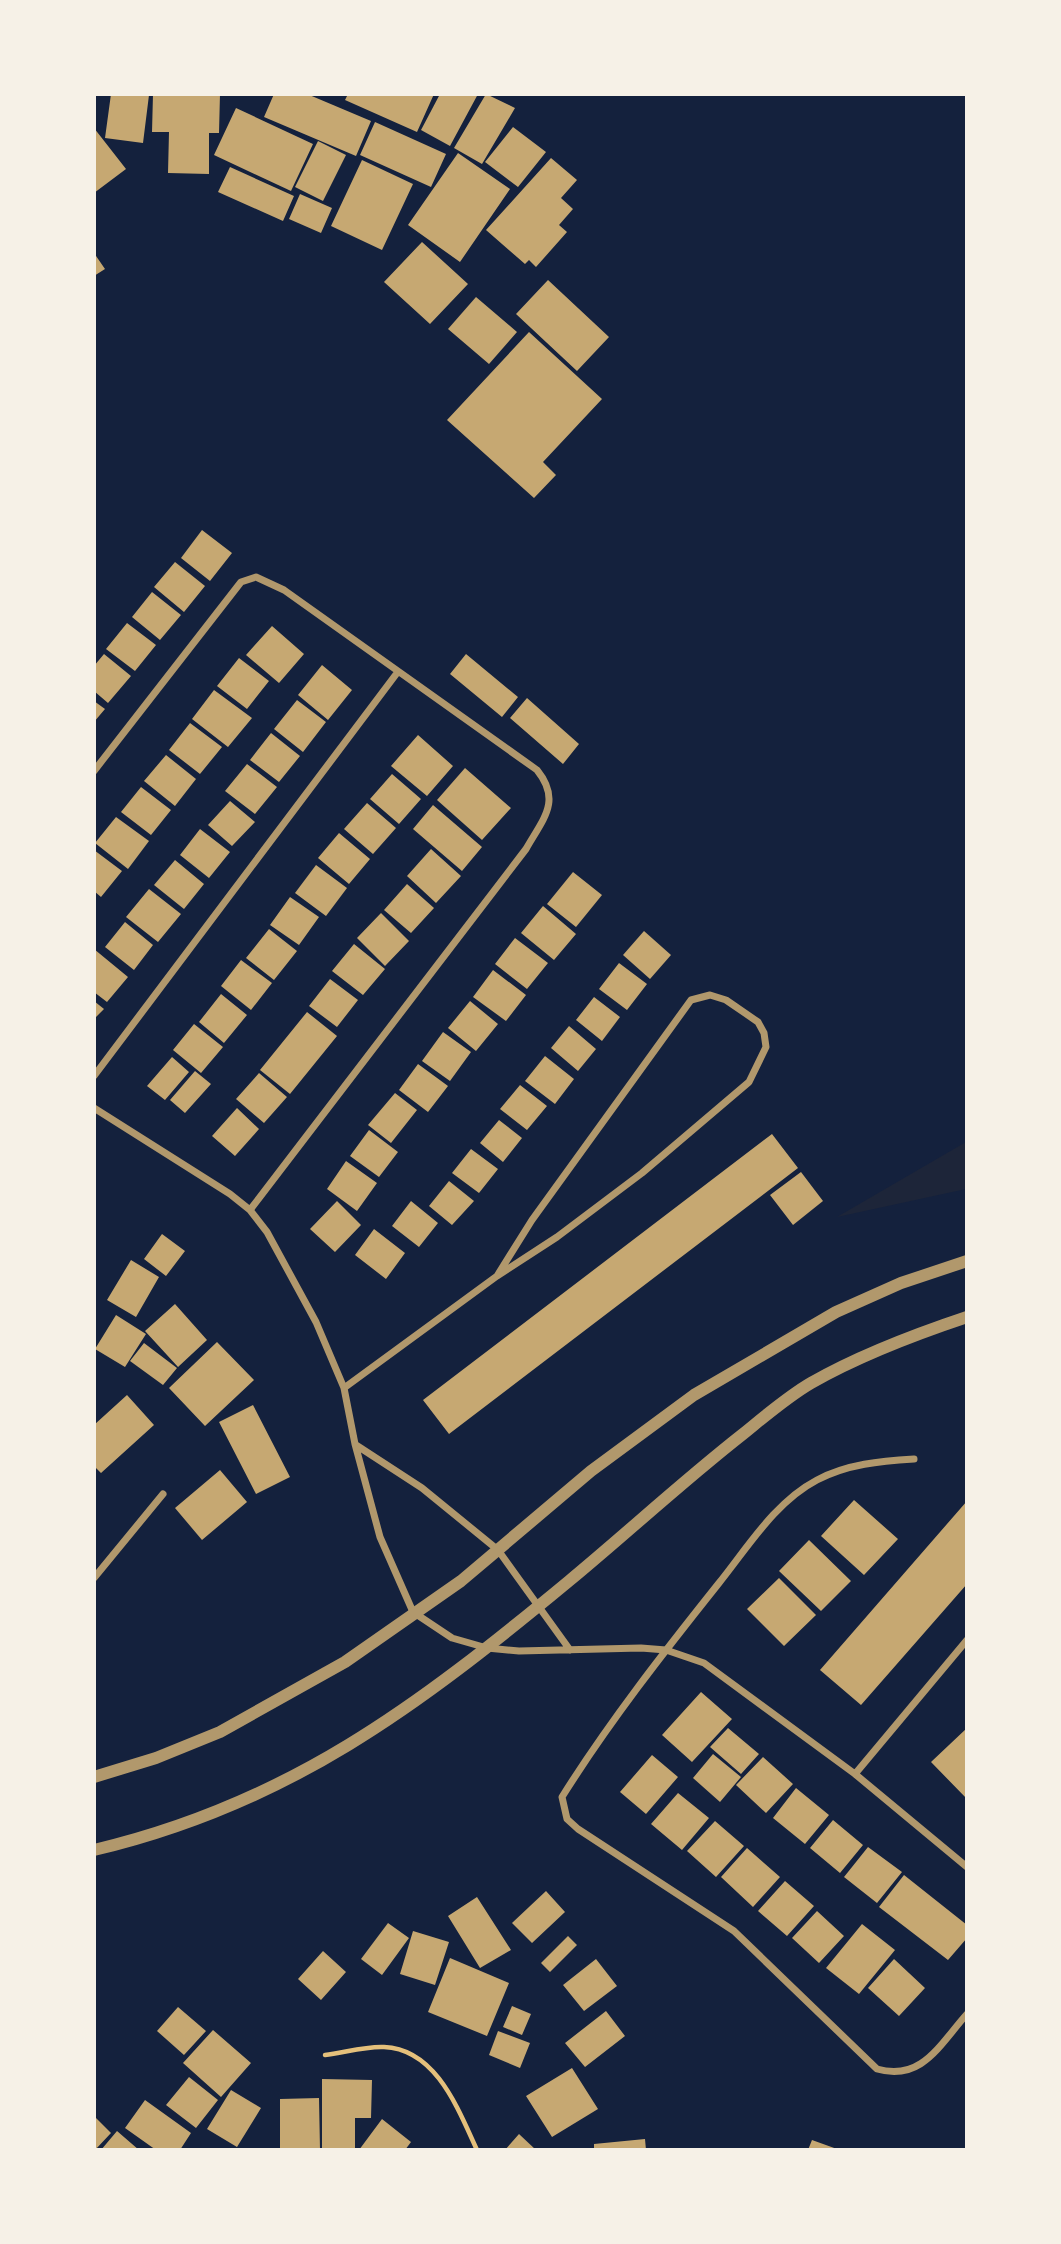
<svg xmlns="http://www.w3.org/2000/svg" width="1061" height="2244" viewBox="0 0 1061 2244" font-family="Poppins,sans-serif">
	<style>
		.green { fill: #1d2539 }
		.building { fill: #c6a872 }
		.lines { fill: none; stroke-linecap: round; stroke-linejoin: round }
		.path { stroke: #e5c07b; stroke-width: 4.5 }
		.minor { stroke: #b1986c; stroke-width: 7 }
		.tertiary { stroke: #b1986c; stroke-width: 12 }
	</style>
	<rect width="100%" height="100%" fill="#14213d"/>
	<path class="green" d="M966,1142V1189L837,1217Z"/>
	<path class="building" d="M111,94L149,95L143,143L105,138Z
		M153,94H220L219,133H209V174L168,173L169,132H152Z
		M274,94H307L371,121L356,156L264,117Z
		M348,94H434L417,132L345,100Z
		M440,94H478L450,146L421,130Z
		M486,94L515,108L482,164L454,148Z
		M236,108L313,144L291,191L214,155Z
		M375,122L446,154L431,187L360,155Z
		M513,127L546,152L518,187L485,162Z
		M94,128L126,169L94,193Z
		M318,141L346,155L323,201L295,187Z
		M458,153L510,189L460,262L408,225Z
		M551,158L577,180L561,198L573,209L559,225L567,232L536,267L529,260L525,264L486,230Z
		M362,160L413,184L382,250L331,226Z
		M230,167L294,196L283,221L218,192Z
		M300,194L332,208L321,233L289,219Z
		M422,242L468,284L430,324L384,282Z
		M94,253L105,269L94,276Z
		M548,280L609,337L577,371L516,314Z
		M476,297L517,332L489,364L448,329Z
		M529,332L602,399L543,462L556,475L534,498L447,420Z
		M202,530L232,553L210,581L181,558Z
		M175,562L205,586L184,612L154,587Z
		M152,592L181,615L160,640L132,617Z
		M127,623L156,645L135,671L106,649Z
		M272,626L304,654L279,683L246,655Z
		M104,654L131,676L108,703L94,691V666Z
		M466,654L518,697L502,717L450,674Z
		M239,658L269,681L247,709L217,686Z
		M322,665L352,690L328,720L298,695Z
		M214,690L252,718L228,747L192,719Z
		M527,698L579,744L563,764L510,718Z
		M297,700L326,722L303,752L274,729Z
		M94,701L105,709L94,722Z
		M190,723L222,747L200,774L169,750Z
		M271,733L300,756L279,782L250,760Z
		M418,735L453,766L427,796L391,766Z
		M166,755L196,779L175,806L144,781Z
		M247,764L277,787L255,814L225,791Z
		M465,768L511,808L482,840L437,800Z
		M392,774L421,799L399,824L370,799Z
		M141,787L171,810L151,835L121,812Z
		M230,801L255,822L232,846L208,825Z
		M367,803L396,828L373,854L344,829Z
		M433,805L482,847L462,871L413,829Z
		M116,817L149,841L128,869L95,843Z
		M200,829L230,852L209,878L180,855Z
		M339,833L370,859L349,884L318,858Z
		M431,849L461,876L436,903L407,876Z
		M94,850L122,871L101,897L94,891Z
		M175,860L204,884L184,909L154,885Z
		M316,865L347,888L326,916L295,893Z
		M573,872L602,895L576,927L547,904Z
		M407,884L434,908L411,933L384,910Z
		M149,889L181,914L158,942L126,917Z
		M290,897L319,917L299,945L270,925Z
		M543,906L576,934L554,960L521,933Z
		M381,913L409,941L385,966L357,938Z
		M125,922L153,945L134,970L105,947Z
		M269,929L297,951L274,980L246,958Z
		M644,931L671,955L650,979L623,955Z
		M515,938L548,963L527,989L495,964Z
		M354,944L385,969L363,995L332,971Z
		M94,949L128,977L107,1002L94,992Z
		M241,960L272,983L251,1010L221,986Z
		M619,963L647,984L627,1010L599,989Z
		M493,970L526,995L506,1021L473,997Z
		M330,979L358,1000L337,1027L309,1006Z
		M221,994L247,1015L224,1043L199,1022Z
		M594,997L620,1017L602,1041L576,1020Z
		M94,1001L104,1009L94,1019Z
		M470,1001L498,1024L476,1051L448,1028Z
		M307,1012L337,1036L290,1094L260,1070Z
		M194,1024L223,1047L201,1073L173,1050Z
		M569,1026L596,1049L578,1071L551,1048Z
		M443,1032L471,1052L450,1081L422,1061Z
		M545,1056L574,1079L555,1104L525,1081Z
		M172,1057L189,1072L165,1100L147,1086Z
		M418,1064L448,1086L428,1112L399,1090Z
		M195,1071L211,1084L185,1113L170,1100Z
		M259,1073L287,1097L264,1123L236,1099Z
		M520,1085L547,1106L527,1130L500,1109Z
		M395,1093L417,1110L391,1143L368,1125Z
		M237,1108L259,1129L235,1156L212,1136Z
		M499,1120L522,1138L503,1162L480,1143Z
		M369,1130L398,1152L379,1177L350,1156Z
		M772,1134L798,1168L449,1434L423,1400Z
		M471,1149L498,1169L479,1193L452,1173Z
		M346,1161L377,1183L357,1211L327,1189Z
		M801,1172L823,1201L793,1225L770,1195Z
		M449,1181L474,1201L452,1225L429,1206Z
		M337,1201L361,1225L335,1252L310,1229Z
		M411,1201L438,1223L419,1247L392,1226Z
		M374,1229L405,1253L386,1279L355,1255Z
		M162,1234L185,1251L166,1276L144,1259Z
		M131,1260L159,1277L136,1317L107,1300Z
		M175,1304L207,1340L178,1367L145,1331Z
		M116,1315L146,1334L125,1367L95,1349Z
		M217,1342L254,1380L205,1426L169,1388Z
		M144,1343L177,1368L163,1385L130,1361Z
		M127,1395L154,1425L101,1473L94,1466V1425Z
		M253,1405L290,1477L256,1494L219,1422Z
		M220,1470L247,1502L202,1540L175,1508Z
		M854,1500L898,1539L864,1575L821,1536Z
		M967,1501V1584L861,1705L820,1670Z
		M809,1540L851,1581L821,1611L779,1571Z
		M779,1578L816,1615L784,1646L747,1609Z
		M701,1692L732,1719L692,1762L662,1735Z
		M728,1728L759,1754L741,1774L710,1747Z
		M967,1728V1799L931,1762Z
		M713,1754L741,1777L720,1802L693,1778Z
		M652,1755L678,1777L646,1814L620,1792Z
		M763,1757L793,1784L766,1813L736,1785Z
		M796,1788L829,1815L805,1844L773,1818Z
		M678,1793L709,1818L682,1850L651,1824Z
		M833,1820L863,1845L840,1873L810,1848Z
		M715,1821L744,1846L716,1877L687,1851Z
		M868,1847L902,1872L877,1903L844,1877Z
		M747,1848L780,1877L753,1907L721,1877Z
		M904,1875L967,1925V1938L948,1960L879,1907Z
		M785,1881L814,1906L787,1936L758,1911Z
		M546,1891L565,1912L532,1943L512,1923Z
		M477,1897L511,1950L480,1968L448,1916Z
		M817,1911L844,1936L819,1963L792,1938Z
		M388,1923L409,1938L382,1975L361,1959Z
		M862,1924L895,1950L859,1994L826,1968Z
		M413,1931L449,1942L435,1985L400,1974Z
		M568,1936L577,1945L550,1972L541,1963Z
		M323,1951L346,1972L321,2000L298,1979Z
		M450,1958L509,1983L487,2036L428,2012Z
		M596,1959L617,1986L584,2011L563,1985Z
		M894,1959L925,1988L899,2016L868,1988Z
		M512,2006L531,2014L522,2035L503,2027Z
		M178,2007L206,2031L184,2055L157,2031Z
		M606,2011L625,2036L585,2067L565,2043Z
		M213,2030L251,2063L221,2097L183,2063Z
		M498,2031L530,2043L520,2068L489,2055Z
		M572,2068L598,2109L552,2137L526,2096Z
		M189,2077L218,2100L196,2128L166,2105Z
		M322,2079L372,2080L371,2118H355V2150H322Z
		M231,2090L261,2108L237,2147L207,2129Z
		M319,2098L320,2150H280V2099Z
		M145,2100L191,2133L180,2150H156L125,2128Z
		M94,2116L111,2133L95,2150H94Z
		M382,2119L411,2142L405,2150H359Z
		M117,2131L139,2150H101Z
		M519,2134L536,2150H505Z
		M645,2139L646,2150H594V2144Z
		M812,2140L837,2149V2150H808Z"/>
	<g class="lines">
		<path class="path" d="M325,2055C343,2053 365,2046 384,2047C436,2049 458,2109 477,2150"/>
		<path class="minor" d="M94,771L241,582L256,577L284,590L537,770C562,801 543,819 526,849L250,1210
			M94,1076L397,673
			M94,1108L230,1194L250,1210L267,1232L316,1322L344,1388L355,1444L380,1537L413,1612L452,1638L487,1648L519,1651L641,1648L666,1650L704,1663L855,1774L967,1867
			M344,1388L497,1276L557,1237L642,1173L749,1082L766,1047L764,1033L758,1022L726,1000L710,995L691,1000L532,1220L497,1276
			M356,1445L422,1488L498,1550L570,1650
			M914,1459C881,1461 847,1464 817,1480C775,1502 748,1547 719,1583C664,1652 609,1722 562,1797L567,1819L578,1829L734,1931L877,2069C922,2082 940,2044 967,2014
			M94,1578L163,1494
			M855,1774L967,1640"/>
		<path class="tertiary" d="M94,1777L156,1758L220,1732L345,1662L461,1581L591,1471L694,1395L836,1312L901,1283L967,1261
			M94,1850C289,1804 418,1706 569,1581C627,1533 683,1481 743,1434C764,1417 787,1397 811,1383C860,1355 913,1335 967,1317"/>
	</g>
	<rect width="1061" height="2244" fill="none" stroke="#f6f1e7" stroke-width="192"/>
</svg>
